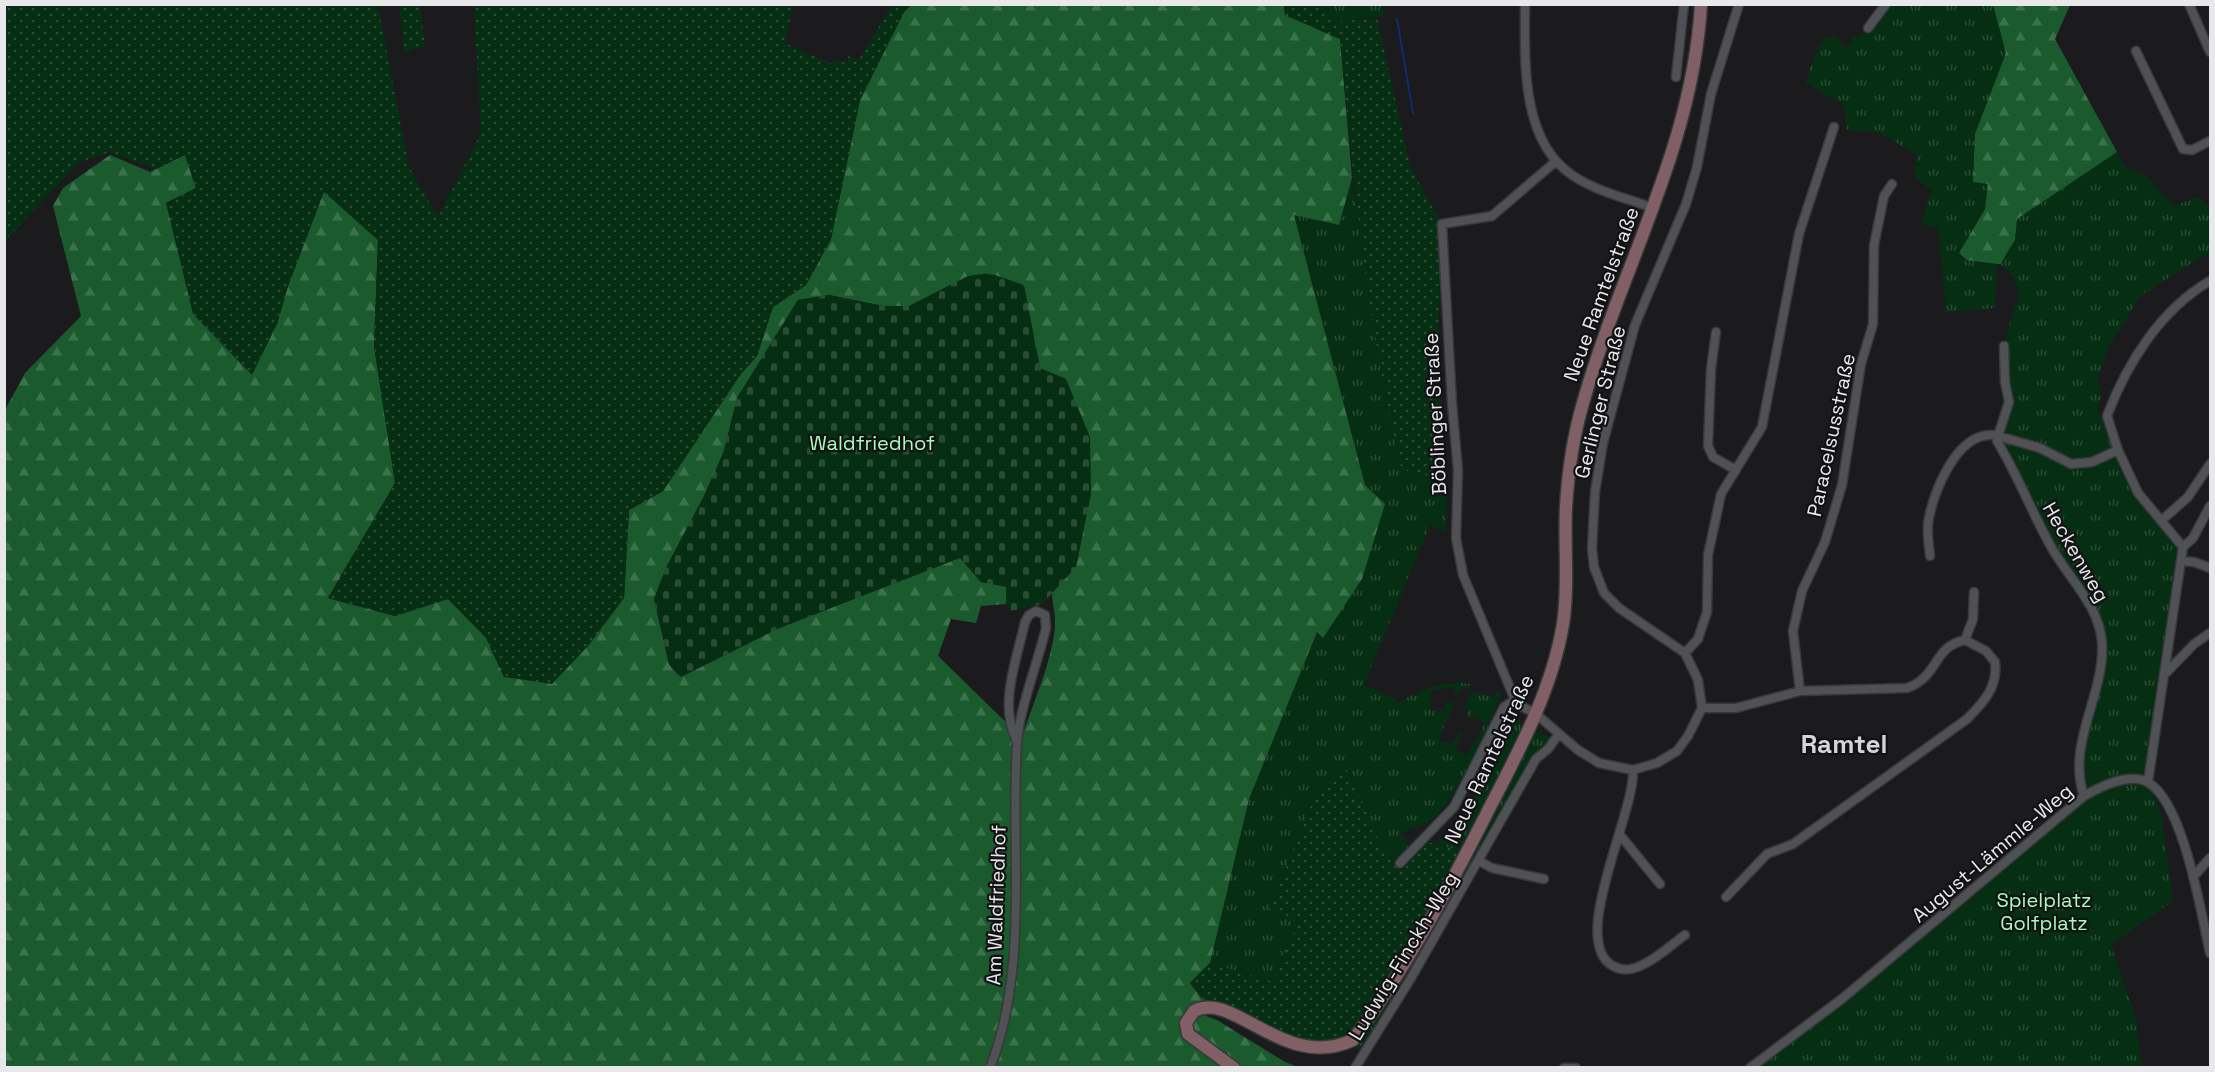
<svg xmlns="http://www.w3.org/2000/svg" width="2215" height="1072" viewBox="0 0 2215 1072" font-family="'Space Grotesk',sans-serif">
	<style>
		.grass { fill: url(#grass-tufts) }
		.forest { fill: url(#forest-firs); fill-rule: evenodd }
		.cemetery { fill: url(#cemetery-stones) }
		.garden { fill: url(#garden-dots) }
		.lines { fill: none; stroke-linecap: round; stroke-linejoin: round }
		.stream { stroke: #112b70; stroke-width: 2 }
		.minor-casing { stroke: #38383a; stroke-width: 11 }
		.secondary-casing { stroke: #38383a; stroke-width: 15 }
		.minor { stroke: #505154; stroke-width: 8 }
		.secondary { stroke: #805f66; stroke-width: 12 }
		.labels { text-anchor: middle; stroke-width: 4.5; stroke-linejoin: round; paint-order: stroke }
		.street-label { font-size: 20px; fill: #e8e8ea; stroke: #121215 }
		.park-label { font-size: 20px; fill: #a7fbb7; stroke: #121215 }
		.district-label { font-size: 26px; font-weight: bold; fill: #d4d5d8; stroke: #121215 }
	</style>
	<defs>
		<pattern id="grass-tufts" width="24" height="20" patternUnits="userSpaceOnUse" patternTransform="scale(1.5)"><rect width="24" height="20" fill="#052e12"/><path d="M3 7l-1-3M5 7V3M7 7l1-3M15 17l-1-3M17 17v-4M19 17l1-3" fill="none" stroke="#294c35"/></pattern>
		<pattern id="forest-firs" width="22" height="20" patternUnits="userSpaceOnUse" patternTransform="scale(1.5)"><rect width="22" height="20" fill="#1a5a2d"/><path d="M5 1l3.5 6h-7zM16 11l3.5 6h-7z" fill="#3b724c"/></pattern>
		<pattern id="cemetery-stones" width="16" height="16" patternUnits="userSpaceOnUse" patternTransform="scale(1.5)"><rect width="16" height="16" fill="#052e12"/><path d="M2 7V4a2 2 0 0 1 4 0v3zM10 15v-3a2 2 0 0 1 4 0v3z" fill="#294c35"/></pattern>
		<pattern id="garden-dots" width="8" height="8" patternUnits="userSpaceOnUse" patternTransform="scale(1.5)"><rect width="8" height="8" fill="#052e12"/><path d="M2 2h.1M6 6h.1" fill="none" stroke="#294c35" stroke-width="1.8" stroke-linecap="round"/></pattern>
	</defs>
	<rect width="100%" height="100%" fill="#1b1b1e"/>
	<path class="grass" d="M1325,5H1383V16L1335,22Z
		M1890,5H1993L2006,53L1975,134L1974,182L1988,184L1985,209L1959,253L1981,263L1997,264L1995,308L1946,312L1938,228L1921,224L1932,190L1914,177L1917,155L1880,133L1847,130L1844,105L1805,83L1816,53L1825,38L1836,36L1846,49L1852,39L1867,32Z
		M2117,152L2126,168L2145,175L2174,206L2198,197L2210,208V252L2140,296L2109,346L2098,380L2101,396L2098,407L2105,429L2141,495L2183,547L2148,782L2161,813L2173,901L2111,945L2136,1019L2142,1067L1750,1068L1796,1034L2083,796L2079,760L2102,664L2098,622L1997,441L2009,402L2004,346L2013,310L2019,298L2018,288L2010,272L2000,264L2009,250L2017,219Z
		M1352,178L1374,321L1402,470L1447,476L1446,532L1430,525L1364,685L1396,699V704C1422,689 1441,680 1471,684L1469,689L1462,687L1459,694H1454L1453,687L1431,690L1430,711L1445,710V703L1455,702L1438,740L1452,745L1459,731L1462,733L1455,750L1467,755L1485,723L1472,717L1466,719L1469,709L1465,707L1472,692L1494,697L1497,691L1502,695C1485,730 1459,799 1430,821C1421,828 1410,826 1401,834L1410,845L1396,861L1384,853L1345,766L1314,798L1269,910L1298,922L1273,982L1210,963L1249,799L1317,632L1323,638L1365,485L1294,215L1339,225Z
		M1512,710L1520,720L1521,730L1462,851L1435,844L1465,814L1510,722L1503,718L1507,711Z
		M1535,731L1551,738L1547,746L1537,753L1416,964L1360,1053L1354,1047L1478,842Z"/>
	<path class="forest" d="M911,5H1284L1285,15L1340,39L1352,178L1339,225L1294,215L1365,485L1385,504L1362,579L1323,638L1317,632L1315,637L1249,799L1210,963L1190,983L1203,1000L1206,1016L1217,1020L1285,1062L1298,1067L5,1068V410L25,373L81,316L53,206L63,188L110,155L150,172L185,155L196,188L166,203L177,245L277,324L288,286L324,191L378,240L374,346L395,483L328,598L395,616L448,599L486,637L504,677L624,598L629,510L663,491L740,375L757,356L773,307L806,285L831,239L860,100L904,12ZM969,276L1023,285L1040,368L1091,493L1076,566L1052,592C1052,603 1055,612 1055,620C1056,653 1032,704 1022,738L938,656L951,619L976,623L981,606L1006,604V586L981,582L960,557L777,629L681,677L669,664L654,599L666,568L704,496L724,451L737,398L798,300L829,295L883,306H909Z
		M1993,5H2070L2055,39L2117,152L2017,219L2015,240L2000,264H1997L1967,260L1959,253L1985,209L1988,184L1973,182L1975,134L2006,53Z"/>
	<path class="cemetery" d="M989,273L1024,285L1040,368L1066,379L1090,437L1091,493L1076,567L1042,604L1011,611L1006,604V587L981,582L960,558L777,629L680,677L669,664L654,599L666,568L704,496L724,451L737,398L798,300L829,295L883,306H909L968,276Z"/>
	<path class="garden" d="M5,4L378,5L409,167L438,217L481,133L474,5H793L785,43L832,64L835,58L845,63L849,56L858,61L892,5H911L904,12L860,100L831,239L806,285L773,307L757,356L740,375L663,491L629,510L624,598L588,646L552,684L504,677L486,638L448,599L395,616L328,598L395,483L374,346L378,240L324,192L288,286L277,324L252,375L193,314L166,203L196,188L185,155L156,169L109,152L78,163L5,241Z
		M399,5H420L425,46L404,52Z
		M1284,5H1325L1335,22L1377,18L1411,168L1442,224L1438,348L1443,476L1402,470C1368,329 1353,184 1340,39L1285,15Z
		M1345,766L1384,853L1402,866L1428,842L1462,851L1414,936L1354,1030L1341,1038L1323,1042L1277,1046L1217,1005L1203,1000L1190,983L1210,963L1273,982L1298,922L1269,910L1314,798Z"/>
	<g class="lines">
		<path class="stream" d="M1397,19L1413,113"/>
		<defs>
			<path id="minor" d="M1525,4C1525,59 1520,140 1572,175C1595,191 1626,198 1653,208
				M2189,4L2210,52
				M1868,28L1886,4
				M2136,51L2183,149L2192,150L2210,141
				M1676,77L1684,4
				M1555,162L1492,216L1442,224L1452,403L1458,471L1456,538L1463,575L1515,700L1521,706L1536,714L1578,750L1599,763L1633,770L1657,763L1677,751L1688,736L1702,708L1698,680L1685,653L1619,608L1604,593L1594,567L1592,548L1595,492L1603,443L1635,325L1686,204L1697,167L1711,94L1739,4
				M1716,332L1711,369L1708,446L1713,457L1736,470
				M2004,346L2005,382L2009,402L1998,436L2040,448L2071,464L2092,462L2118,450L2138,493L2183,547L2148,782
				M2118,450L2107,416C2127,363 2161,309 2210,281
				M2162,520L2188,497L2210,464
				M2183,547L2193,538L2210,506
				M1930,556C1929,545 1927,535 1928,524C1932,493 1959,426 1998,436L1997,441C2017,474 2031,510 2049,543C2066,576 2100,605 2102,643C2105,695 2066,744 2084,796
				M2182,561L2194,562L2210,568
				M1965,640L1973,619L1974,592
				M1685,653L1698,639L1707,612L1708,555L1721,494L1762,427L1799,234L1834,127
				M2166,673L2194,644L2210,633
				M1800,691L1793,631L1802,591L1825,542L1842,485L1861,364L1873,324L1874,245L1884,196L1892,184
				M1702,708H1736L1800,691L1907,688C1940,676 1932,647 1965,640L1986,651L1995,662C1998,687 1984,702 1967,719L1793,844L1767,854L1726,897
				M1633,770C1635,814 1568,942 1613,966C1623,972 1635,969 1644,964C1659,957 1672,944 1685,935
				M1620,835L1660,884
				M1479,861L1492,868L1544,879
				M1400,863L1454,807L1504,707L1515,700
				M2193,877L2210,858
				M990,1068C1030,965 1010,850 1017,743C1019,710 1038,662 1046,628L1045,615L1036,611L1029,615L1025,622C1017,659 998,705 1017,741
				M1355,1068L1411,978L1536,759L1548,749L1559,734
				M1564,1068H1576
				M1750,1068L1843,998L2084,796C2100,787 2130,771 2149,783C2184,805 2201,913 2210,953"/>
			<path id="secondary" d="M1234,1068L1188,1034L1186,1023L1194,1011C1234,990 1284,1072 1353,1040C1406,968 1449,888 1489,809C1519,751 1552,690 1563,624C1569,585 1564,547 1566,507C1568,473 1573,437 1583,403C1621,268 1693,147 1701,4"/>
		</defs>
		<use href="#minor" class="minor-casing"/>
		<use href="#secondary" class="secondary-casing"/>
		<use href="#minor" class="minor"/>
		<use href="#secondary" class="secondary"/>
	</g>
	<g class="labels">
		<g class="street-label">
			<text transform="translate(1601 294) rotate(-70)" y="7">Neue Ramtelstraße</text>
			<text transform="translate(1600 402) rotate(-76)" y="7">Gerlinger Straße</text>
			<text transform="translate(1435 414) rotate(-93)" y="7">Böblinger Straße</text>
			<text transform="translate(1831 435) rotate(-78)" y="7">Paracelsusstraße</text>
			<text transform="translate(2076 552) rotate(60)" y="7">Heckenweg</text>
			<text transform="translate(1489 759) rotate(-65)" y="7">Neue Ramtelstraße</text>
			<text transform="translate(1992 853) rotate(-40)" y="7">August-Lämmle-Weg</text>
			<text transform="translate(996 905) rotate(-88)" y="7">Am Waldfriedhof</text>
			<text transform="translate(1403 956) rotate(-59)" y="7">Ludwig-Finckh-Weg</text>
		</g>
		<g class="park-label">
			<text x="872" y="450">Waldfriedhof</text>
			<text x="2044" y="907">Spielplatz<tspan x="2044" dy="23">Golfplatz</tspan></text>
		</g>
		<g class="district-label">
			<text x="1844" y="753">Ramtel</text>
		</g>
	</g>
	<rect width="2215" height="1072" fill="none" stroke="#e8e8ea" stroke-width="12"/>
</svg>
